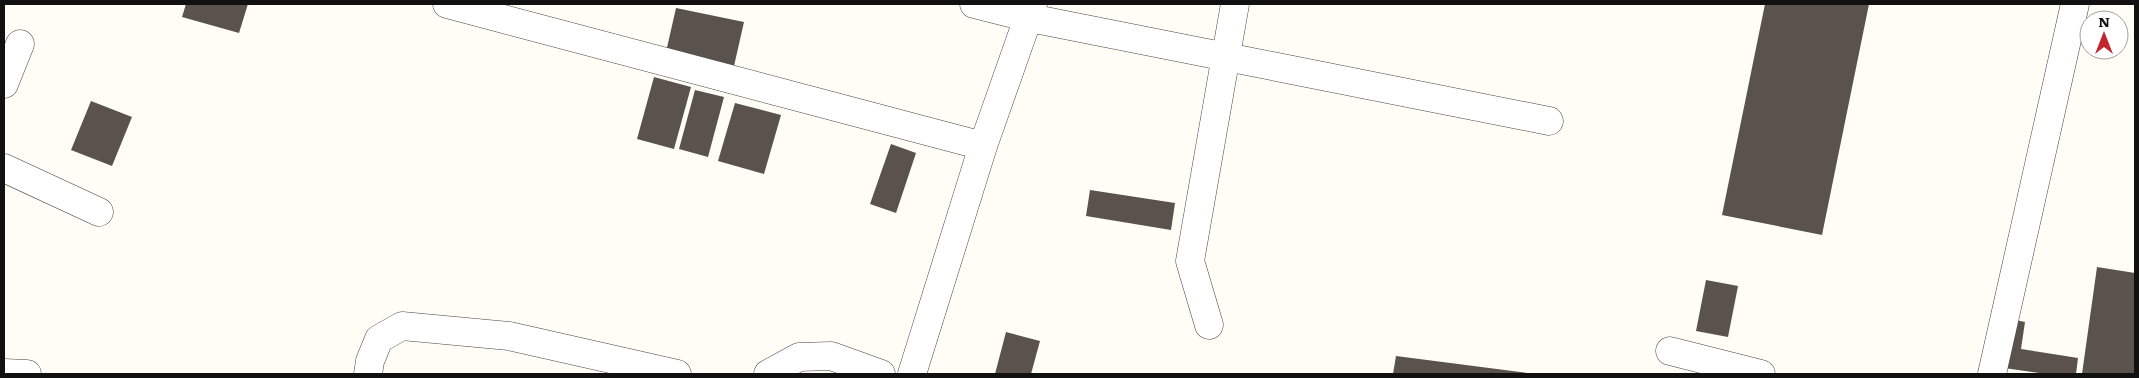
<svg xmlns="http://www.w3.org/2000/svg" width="2139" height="378" viewBox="0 0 2139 378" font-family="Literata,serif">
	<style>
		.building { fill: #5a524d }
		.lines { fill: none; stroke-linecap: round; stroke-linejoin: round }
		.minor-casing { stroke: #444; stroke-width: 29 }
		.minor { stroke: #fff; stroke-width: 28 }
	</style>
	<rect width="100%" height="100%" fill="#fffdf5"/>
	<path class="building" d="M186,4H248L239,33L182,17Z
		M1765,4H1869L1822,235L1722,215Z
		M676,8L744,22L734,66L666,52Z
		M654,77L691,87L674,149L637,139Z
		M695,90L724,97L708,157L679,149Z
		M91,101L132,117L112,166L71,150Z
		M735,103L781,115L764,174L718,161Z
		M891,144L916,153L896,213L870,204Z
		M1090,190L1175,203L1171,230L1086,216Z
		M2097,267L2135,273V374H2082Z
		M1706,280L1738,286L1728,337L1696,331Z
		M2011,319L2025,322L2021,349L2078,358L2076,374H2047L2004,368Z
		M1006,332L1040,341L1031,374H995Z
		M1396,356L1527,373V374H1393Z"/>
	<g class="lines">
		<defs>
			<path id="minor" d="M447,4L983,146
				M974,4L1030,18L1549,121
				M4,84L20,44
				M4,168L99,212
				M1209,325L1190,261L1235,4
				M1670,351L1761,374
				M4,373L27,374
				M368,374L370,361L379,339L402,326L509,336L677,374
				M768,374L799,357L831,356L881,374
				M912,374L983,146L1033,4
				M1992,374L2075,4"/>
		</defs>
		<use href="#minor" class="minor-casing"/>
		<use href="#minor" class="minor"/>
	</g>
	<rect width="2139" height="378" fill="none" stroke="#111111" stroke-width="10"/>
	<g transform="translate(2104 35)"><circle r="24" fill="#ffffff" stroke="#a0a0a0"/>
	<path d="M0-4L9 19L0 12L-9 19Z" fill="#c4262e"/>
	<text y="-8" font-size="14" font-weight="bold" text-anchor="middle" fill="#111111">N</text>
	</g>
</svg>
